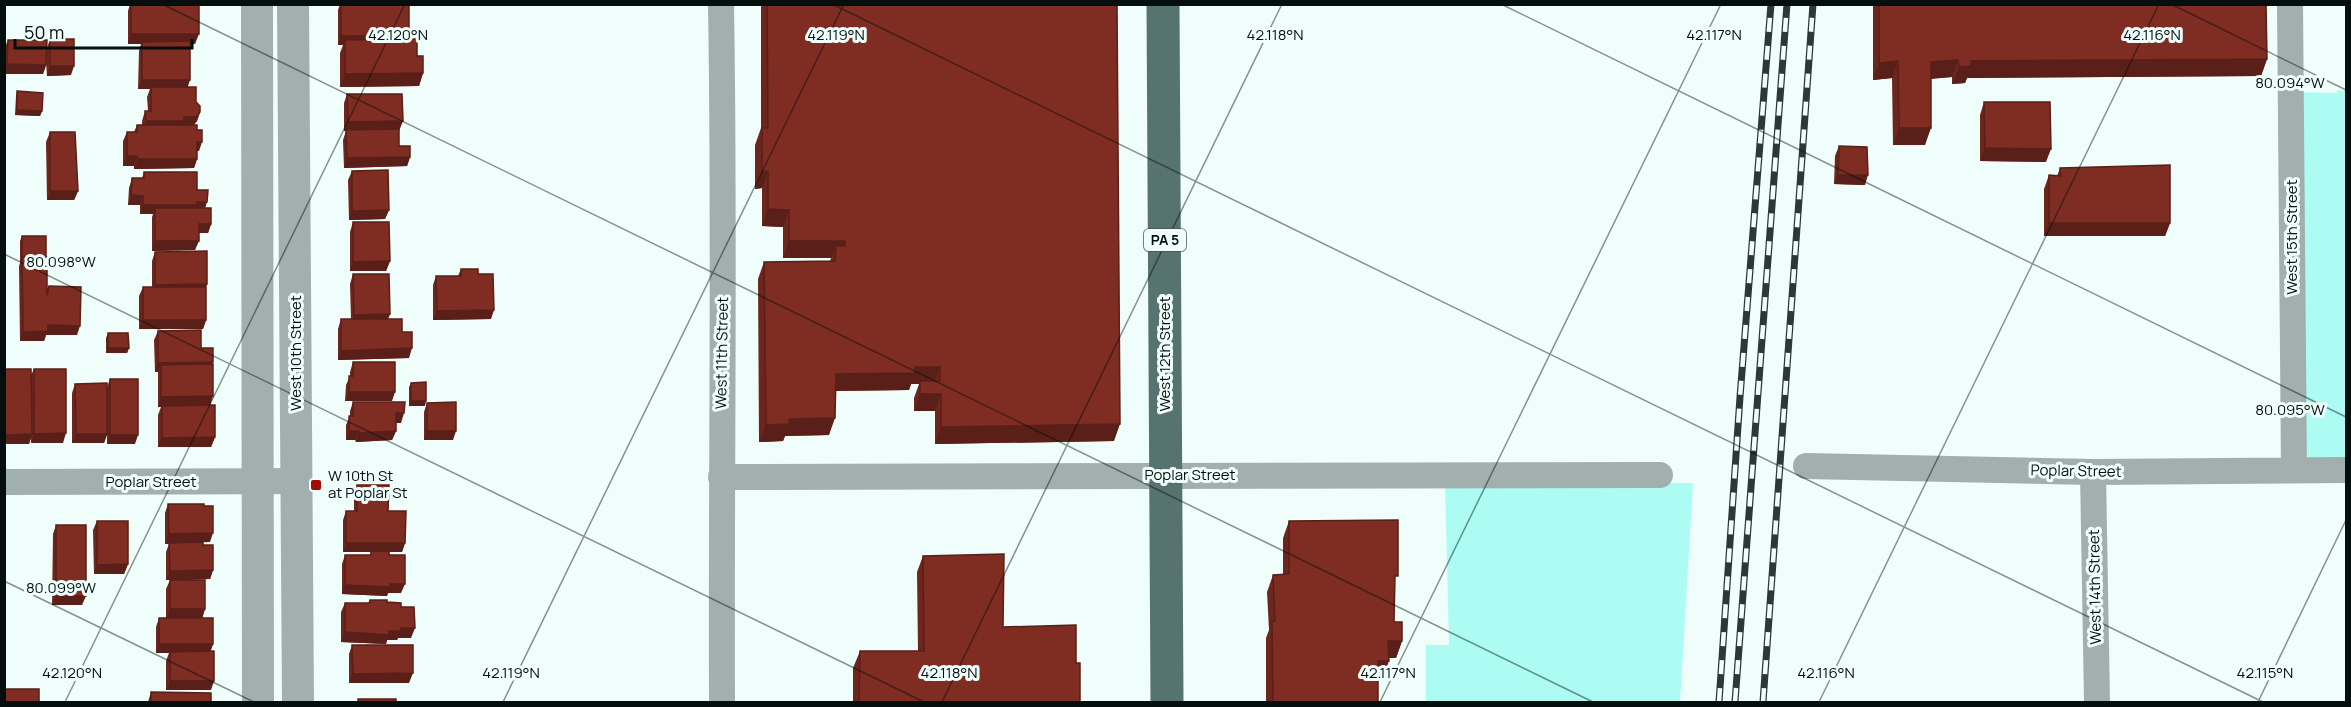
<svg xmlns="http://www.w3.org/2000/svg" width="2351" height="707" viewBox="0 0 2351 707" font-family="Manrope,sans-serif">
	<style>
		.green { fill: #acfcf3 }
		.lines { fill: none; stroke-linecap: round; stroke-linejoin: round }
		.minor { stroke: #a1b0ae; stroke-width: 26 }
		.tertiary { stroke: #a1b0ae; stroke-width: 32 }
		.primary { stroke: #577370; stroke-width: 33 }
		.rail-casing { stroke: #2c3836; stroke-width: 7 }
		.rail { stroke: #effefb; stroke-width: 4.5; stroke-dasharray: 14; stroke-linecap: butt }
		.wall { fill: #6d261d }
		.shaded-wall { fill: #591f18 }
		.building { fill: #7f2c22; stroke: #591f18; stroke-width: 1.5 }
		.ticks { fill: none; stroke: #030e0d; stroke-width: 1.5; stroke-opacity: 0.45 }
		.poi-dot { fill: #a30c05; stroke: #effefb; stroke-width: 2 }
		.labels { text-anchor: middle; stroke-width: 6; stroke-linejoin: round; paint-order: stroke }
		.shield { fill: #effefb; stroke: #4a5654; stroke-width: 1.5 }
		.shield-label { font-size: 14px; font-weight: bold; fill: #030e0d }
		.street-label { font-size: 15px; fill: #030e0d; stroke: #effefb }
		.poi-label { font-size: 15px; fill: #030e0d; stroke: #effefb; text-anchor: start }
		.ticks-label { font-size: 15px; text-anchor: middle; fill: #030e0d; stroke: #effefb; stroke-width: 6; stroke-linejoin: round; paint-order: stroke }
	</style>
	<rect width="100%" height="100%" fill="#effefb"/>
	<path class="green" d="M2337,90L2346,91V470H2294L2291,92L2337,93Z
		M1445,481L1693,483L1680,702H1426V645H1449Z"/>
	<g class="lines">
		<path class="minor" d="M721,4C725,237 721,470 722,702
			M2290,4L2294,470
			M1806,466L2093,472L2346,470
			M2093,472L2097,702
			M721,477L1660,475
			M4,482L297,481"/>
		<path class="tertiary" d="M257,4L258,702
			M293,4L298,702"/>
		<path class="primary" d="M1163,4L1167,702"/>
		<defs>
			<path id="rail" d="M1719,702L1740,397L1771,4
				M1735,702L1787,4
				M1763,702L1813,4"/>
		</defs>
		<use href="#rail" class="rail-casing"/>
		<use href="#rail" class="rail"/>
	</g>
	<path class="wall" d="M130,4H199L195,44H190L188,87L200,112L197,121L194,125L199,151H197V159L194,168L134,169V166H123V141L127,132H134L137,125H142V121L145,111H148L147,97L150,89H138L139,51L141,44H128V11Z
		M340,4H409V35L408,39L417,56L423,73L419,86L340,87V53L343,45H338V10Z
		M762,4H1117L1114,441L935,444V411H914V398L919,384H911L909,390L835,391L829,435L785,436L783,441L759,442L758,279L764,262L830,261L831,258H783V227L762,226V188L755,189V145L761,128V7Z
		M1873,4H2266L2267,59L2261,76L1967,78L1965,83L1952,84V77L1931,79L1925,145H1893L1892,78L1873,80Z
		M50,39L71,75L47,76L46,62V65L43,74H4V49L8,40L47,48Z
		M17,91L42,111L40,116L15,115L16,96Z
		M347,94L399,131V146L410,157L407,166L344,168L343,140L346,131H344V103Z
		M1984,102L2046,162L1980,161V115Z
		M50,132L78,191L74,200H47L46,142Z
		M1839,146L1865,185L1834,184L1835,156Z
		M2060,168L2170,223L2165,236H2044V189L2049,175L2057,176Z
		M352,171L389,210L385,219L349,220L348,180Z
		M144,172L197,190L205,208L211,224L208,233H199L195,250L152,251V217L153,214H140V205H128L129,188L132,178H142Z
		M353,222L390,261L386,271H350V232Z
		M22,236L46,257L47,290L49,286L77,335H46L44,341H20L19,266L20,263V241Z
		M155,252L207,284L206,287V320L203,329H139V296L143,287H152V261Z
		M461,269L478,274L491,319L433,320V285L436,276H458Z
		M353,274L390,314L388,319L402,332L409,358L338,360V329L341,319H351L350,284Z
		M158,331L201,348L212,364L210,405L215,437L211,447H158V415L161,407H158V372H155L154,340Z
		M108,333L129,348L127,353H106V338Z
		M353,362L392,401H345L346,385L350,376V372Z
		M34,369L63,443H31V438L29,444L31,375Z
		M110,379L135,444H107V435L104,443H72V393L75,384L107,387Z
		M411,383L425,406H409V387Z
		M353,402L401,423H396V431L392,440L356,442L355,440H346V425L350,416V411Z
		M427,403L453,440H424V412Z
		M357,485L388,511L405,543L402,552H389L401,593H388L387,596L342,594V564L345,555H370L371,552H343V520L346,511H354V495Z
		M168,504L204,506L210,542H203V545L213,570L210,579L186,580L205,609L202,618L213,644L210,652L211,690H166V661L169,653H156V627L159,618H166V589L170,580H166V552L169,544H165V513Z
		M97,521L128,564L124,574H94L93,530Z
		M1289,521L1395,585L1394,622L1402,641L1396,658H1389L1383,678H1378V702H1266V638L1269,630L1267,592L1273,575H1283V538Z
		M56,525L82,605H52L53,534Z
		M923,556L1003,627L1076,663L1080,702H853V668L860,651H918L917,572Z
		M370,600L387,602L401,607L411,638H398L397,640H387L386,644L341,642V612L345,603H368Z
		M352,645L409,683H349V654Z
		M151,692L211,702H148Z"/>
	<path class="shaded-wall" d="M131,34H199L195,44H142V42L141,44H128Z
		M409,35L406,44L345,40L343,45H338L341,36Z
		M2267,59L2261,76L1967,78L1965,83L1952,84L1959,67L1971,61Z
		M1958,60L1952,77L1925,79L1931,62Z
		M1898,61L1892,78L1873,80L1879,63Z
		M7,64L46,65L43,74H4Z
		M50,66H74L71,75L47,76Z
		M423,73L419,86L340,87L345,74Z
		M142,80H190L187,89L151,87L150,89H138Z
		M17,110L42,111L40,116L15,115Z
		M200,112L197,121L192,126L142,130L146,121L184,117Z
		M403,121L399,131H344L348,122Z
		M1899,128H1931L1925,145H1893Z
		M197,142H202L199,151H194Z
		M1985,148L2051,149L2046,162L1980,161Z
		M127,156H137L134,166H123Z
		M410,157L407,166L344,168L347,158Z
		M138,159H197L194,168L134,169Z
		M768,171L762,188L755,189L762,172Z
		M1838,175H1868L1865,185L1834,184Z
		M50,191H78L74,200H47Z
		M131,195L143,196L140,205H128Z
		M197,202H207L204,212L155,208L153,214H140L143,205Z
		M768,209L789,210L783,227L762,226Z
		M389,210L385,219L349,220L352,211Z
		M2049,223H2170L2165,236H2044Z
		M199,224H211L208,233H195Z
		M155,241H199L195,250L152,251Z
		M789,241H845L839,258L836,246L831,258H783Z
		M390,261L386,271H350L353,262Z
		M207,284L204,293L152,294L155,285Z
		M494,310L491,319L433,320L437,311Z
		M390,314L386,323L351,324L354,315Z
		M143,320H206L203,329H139Z
		M48,325L80,326L77,335H46L44,341H20L23,332Z
		M108,348H129L127,353H106Z
		M412,348L409,358L338,360L341,351Z
		M213,362L210,372L161,365L158,372H155L158,363Z
		M915,367H940L934,384L920,381L919,384H911L909,390L829,391L836,374Z
		M349,392H395L392,401H345Z
		M920,394H941L935,411H914Z
		M213,396L210,406L158,407L161,397Z
		M411,401H426L425,406H409Z
		M396,413H404L401,423H392Z
		M835,418L829,435L785,436L783,441L759,442L766,425L789,419Z
		M1120,424L1114,441L935,444L941,427Z
		M349,431H359L355,440H346Z
		M396,431L392,440L356,442L359,433Z
		M427,431H456L453,440H424Z
		M66,433L63,443H31L34,434Z
		M32,434L29,444H4V435Z
		M76,434H107L104,443H72Z
		M110,435H138L135,444H107Z
		M215,437L211,447H158L162,438Z
		M213,533L210,542L165,544L169,534Z
		M346,543H405L402,552H343Z
		M128,564L124,574H94L97,565Z
		M213,570L210,579L166,580L170,571Z
		M405,584L401,593H388L387,596L342,594L345,585Z
		M56,596H86L82,605H52Z
		M170,609H205L202,619L166,618Z
		M401,628H415L411,638H398L397,640H387L386,644L341,642L345,632L389,631Z
		M1388,641H1402L1396,658H1382Z
		M159,644H213L210,653H156Z
		M1378,661H1389L1383,678H1372Z
		M413,673L409,683H349L353,674Z
		M170,681H214L211,690H166Z"/>
	<path class="building" d="M131,4H199V34H131Z
		M341,4H409V35L341,36Z
		M767,4H1117L1120,424L941,427V394H920V381H940V367H915V373L836,374L835,418L789,419V424L766,425L764,262L835,261L836,246H845V241H789V210L768,209V171L762,172V128H768Z
		M1879,4H2266L2267,59L1971,61V66L1959,67L1958,60L1931,62V128H1899L1898,61L1879,63Z
		M50,39H74V66H50Z
		M417,39V56H423V73L345,74V40Z
		M8,40H47L46,65L7,64Z
		M190,41V80H142V42Z
		M151,87H196V102L200,106V112L196,117H184V121H146L145,111H151Z
		M17,91L43,93L42,111L17,110Z
		M347,94H402L403,121L348,122Z
		M1984,102H2050L2051,149L1985,148Z
		M137,125H197V130H202V142H197V159H138L137,156H127V132H137Z
		M399,129V146H410V157L347,158L346,130Z
		M50,132H75L78,191H50Z
		M1839,146L1867,147L1868,175H1838Z
		M2170,165V223H2049V175L2061,176L2060,168Z
		M388,170L389,210L352,211V171Z
		M144,172H197V190H208L207,202H197V205H143V196L131,195L132,178H144Z
		M155,208H211V224H199V241H155Z
		M353,222H389L390,261L353,262Z
		M22,236H46V257H22V258Z
		M207,251V284L155,285V252Z
		M22,257H47V295L49,286L81,287L80,326L48,325V331L23,332Z
		M461,269H478V274H493L494,310L437,311L436,276H461Z
		M353,274H389L390,314L354,315Z
		M143,287H206V320H143Z
		M341,319H402V332H412V348L341,351Z
		M201,330V348H213V362L158,363V331Z
		M108,333H128L129,348H108Z
		M353,362H395V392H349V376H353Z
		M213,364V396L161,397V365Z
		M4,369H31L32,434L4,435Z
		M34,369H66V433L34,434Z
		M110,379H138V435H110Z
		M426,382V401H411V383Z
		M107,383V434H76L75,384Z
		M353,402H405L404,413H396V431L359,433V431H349V416H353Z
		M456,402V431H427V403Z
		M215,405V437L162,438V406Z
		M357,485H389L388,511H406L405,543H346V511H357Z
		M168,504H204V506H213V533L169,534Z
		M1398,520V576H1395L1394,622H1402V641H1388L1389,661H1378V702H1273L1272,621H1275L1273,575L1289,574V521Z
		M97,521H128V564L97,565Z
		M56,525H86V596H56Z
		M203,542V545H213V570L170,571L169,543Z
		M371,551H389V555H405V584H390V587L345,585V555H371Z
		M1004,554L1003,627L1076,625V663H1080V702H859L860,651H924L923,556Z
		M170,580H205V609H170Z
		M370,600H387V602L401,603V607H414L415,628H401V631H389V635L345,632V603H370Z
		M159,618H213V644H159Z
		M352,645H413V673L353,674Z
		M214,651V681H170V652Z
		M4,689H39V702H4Z
		M151,692L211,693V702H151Z
		M358,699H396V702H358Z"/>
	<path class="ticks" d="M162,4L1593,702M832,4L2263,702M1501,4L2346,417M2171,4L2346,90M4,254L924,702M4,581L254,702M65,702L405,4M503,702L844,4M942,702L1282,4M1380,702L1721,4M1819,702L2159,4M2258,702L2346,520"/>
	<rect class="poi-dot" x="310" y="479" width="12" height="12" rx="3"/>
	<g class="labels">
		<rect class="shield" x="1144" y="229" width="42" height="22" rx="4.5"/>
		<g class="shield-label">
			<text x="1165" y="245">PA 5</text>
		</g>
		<g class="street-label">
			<text transform="translate(2292 237) rotate(-90)" y="5">West 15th Street</text>
			<text transform="translate(296 353) rotate(-90)" y="5">West 10th Street</text>
			<text transform="translate(722 353) rotate(-89)" y="5">West 11th Street</text>
			<text transform="translate(1165 354) rotate(-90)" y="5">West 12th Street</text>
			<text transform="translate(2076 471) rotate(1)" y="5">Poplar Street</text>
			<text x="1190" y="480">Poplar Street</text>
			<text x="151" y="487">Poplar Street</text>
			<text transform="translate(2095 587) rotate(-91)" y="5">West 14th Street</text>
		</g>
		<g class="poi-label">
			<text x="328" y="481">W 10th St<tspan x="328" dy="17">at Poplar St</tspan></text>
		</g>
	</g>
	<g class="ticks-label">
		<text x="398" y="40">42.120°N</text>
		<text x="836" y="40">42.119°N</text>
		<text x="1275" y="40">42.118°N</text>
		<text x="1714" y="40">42.117°N</text>
		<text x="2152" y="40">42.116°N</text>
		<text x="2290" y="88">80.094°W</text>
		<text x="61" y="267">80.098°W</text>
		<text x="2290" y="415">80.095°W</text>
		<text x="61" y="593">80.099°W</text>
		<text x="72" y="678">42.120°N</text>
		<text x="511" y="678">42.119°N</text>
		<text x="949" y="678">42.118°N</text>
		<text x="1388" y="678">42.117°N</text>
		<text x="1826" y="678">42.116°N</text>
		<text x="2265" y="678">42.115°N</text>
	</g>
	<rect width="2351" height="707" fill="none" stroke="#030e0d" stroke-width="12"/>
	<path d="M15 39v9h177v-9" fill="none" stroke="#030e0d" stroke-width="3"/>
	<text x="24" y="39" font-size="18" fill="#030e0d" stroke="#effefb" stroke-width="4.5" paint-order="stroke">50 m</text>
</svg>
